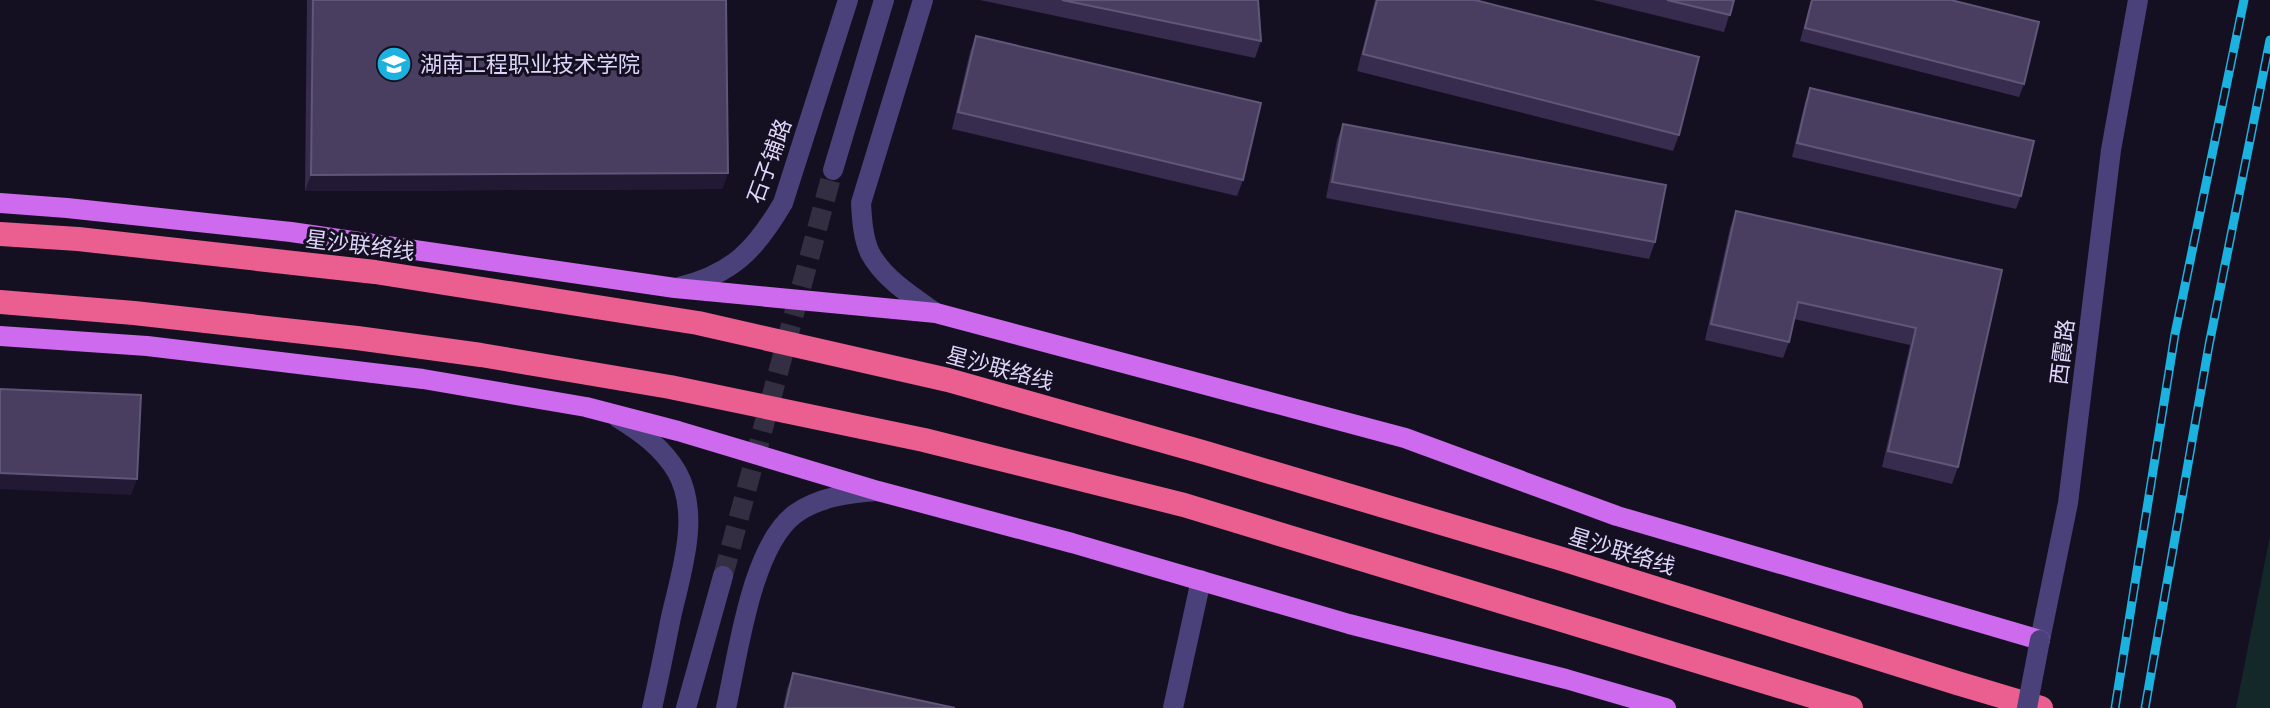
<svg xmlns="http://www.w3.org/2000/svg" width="2270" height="708" viewBox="0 0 2270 708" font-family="'Open Sans','Noto Sans SC',sans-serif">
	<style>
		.green { fill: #14282a }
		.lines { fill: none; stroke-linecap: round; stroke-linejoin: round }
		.minor-tunnel { stroke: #332e42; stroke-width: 20; stroke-dasharray: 20 10; stroke-linecap: butt }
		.minor { stroke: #4b417a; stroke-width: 20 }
		.major { stroke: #cd6aed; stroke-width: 20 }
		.highway { stroke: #eb5f90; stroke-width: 24 }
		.rail-casing { stroke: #1bb2e0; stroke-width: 9 }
		.rail { stroke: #151021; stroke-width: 6; stroke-dasharray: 18; stroke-linecap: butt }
		.minor-bridge { stroke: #4b417a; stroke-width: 20 }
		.wall { fill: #372c4d }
		.shaded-wall { fill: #221934 }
		.building { fill: #493e60; stroke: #605678; stroke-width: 2 }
		.labels { text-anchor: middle; stroke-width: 6; stroke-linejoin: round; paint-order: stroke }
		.poi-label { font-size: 22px; fill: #ded5fa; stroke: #151021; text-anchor: start }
		.street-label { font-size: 22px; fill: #ded5fa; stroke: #151021 }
	</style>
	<rect width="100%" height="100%" fill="#151021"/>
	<path class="green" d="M2270,536V708H2236Z"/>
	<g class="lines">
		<path class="minor-tunnel" d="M723,576L833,170"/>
		<path class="minor" d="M923,0L861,203C862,220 863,238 870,253C884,279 913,297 936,313
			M833,170L884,0
			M679,287C733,274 756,249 783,203L848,0
			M618,418C641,432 663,448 677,472C701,515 681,573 671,617C665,647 659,678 652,708
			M2040,640L2068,503L2111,150L2138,0
			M686,708L723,576
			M726,708C738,655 751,547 795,514C818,497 850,493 877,491
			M1173,708L1201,580"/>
		<path class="major" d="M0,203L67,208L291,232L675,288L936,313L1405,438L1617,516L2040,640
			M0,336L147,346L423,379L586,407L678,431L878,491L1072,543L1349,624L1566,679L1666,708"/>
		<path class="highway" d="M0,234L78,239L375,272L698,323L948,380L1206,453L1562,559L1957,683L2041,708
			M0,302L134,313L357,338L481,355L670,387L924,440L1184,505L1851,708"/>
		<defs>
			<path id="rail" d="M2115,708L2175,334L2244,0
				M2145,708L2209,345L2270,40"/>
		</defs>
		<use href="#rail" class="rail-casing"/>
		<use href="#rail" class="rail"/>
		<path class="minor-bridge" d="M2027,708L2040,640"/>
	</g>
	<path class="wall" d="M307,0H726L728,173L722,189L305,191Z
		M980,0H1258L1261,41L1255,58Z
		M1375,0H1475L1679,135L1673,151L1357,71Z
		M1593,0H1734L1724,32Z
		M1811,0H1951L2024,84L2019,97L1800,41Z
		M976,36L1243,180L1237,196L952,129L970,52Z
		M1810,88L2021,196L2016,209L1792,157L1805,102Z
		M1343,124L1655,242L1649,259L1326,198L1337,140Z
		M1736,211L2002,270L1958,467L1952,484L1882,467L1910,345L1794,319L1789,342L1783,358L1705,340L1730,228Z
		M793,673L955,708H783L787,689Z"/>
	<path class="shaded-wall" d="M728,173L722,189L305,191L311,175Z
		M0,473L137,479L131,495L0,489Z"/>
	<path class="building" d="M313,0H726L728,173L311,175Z
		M1062,0H1258L1261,41Z
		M1377,0H1475L1699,57L1679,135L1363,54Z
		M1667,0H1734L1730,15Z
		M1812,0H1951L2039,22L2024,84L1805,28Z
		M976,36L1261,103L1243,180L958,112Z
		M1810,88L2034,141L2021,196L1797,143Z
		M1343,124L1666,185L1655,242L1332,182Z
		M1736,211L2002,270L1958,467L1888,451L1916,328L1798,302L1789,342L1711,324Z
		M0,389L141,395L137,479L0,473Z
		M793,673L955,708H785Z"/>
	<defs>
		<symbol id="university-disc" viewBox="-11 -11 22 22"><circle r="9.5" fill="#1bb2e0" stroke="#151021"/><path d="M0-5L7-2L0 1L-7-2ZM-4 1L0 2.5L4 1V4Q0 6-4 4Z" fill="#fff"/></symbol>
	</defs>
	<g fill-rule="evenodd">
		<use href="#university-disc" x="374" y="44" width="40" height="40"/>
	</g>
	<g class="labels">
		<g class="poi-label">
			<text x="420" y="72">湖南工程职业技术学院</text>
		</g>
		<g class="street-label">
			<text transform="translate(769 161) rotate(-70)" y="8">石子铺路</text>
			<text transform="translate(360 245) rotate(7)" y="8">星沙联络线</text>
			<text transform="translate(2062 352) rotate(-83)" y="8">西霞路</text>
			<text transform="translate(1000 368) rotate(15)" y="8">星沙联络线</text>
			<text transform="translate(1622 551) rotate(17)" y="8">星沙联络线</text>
		</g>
	</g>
</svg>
